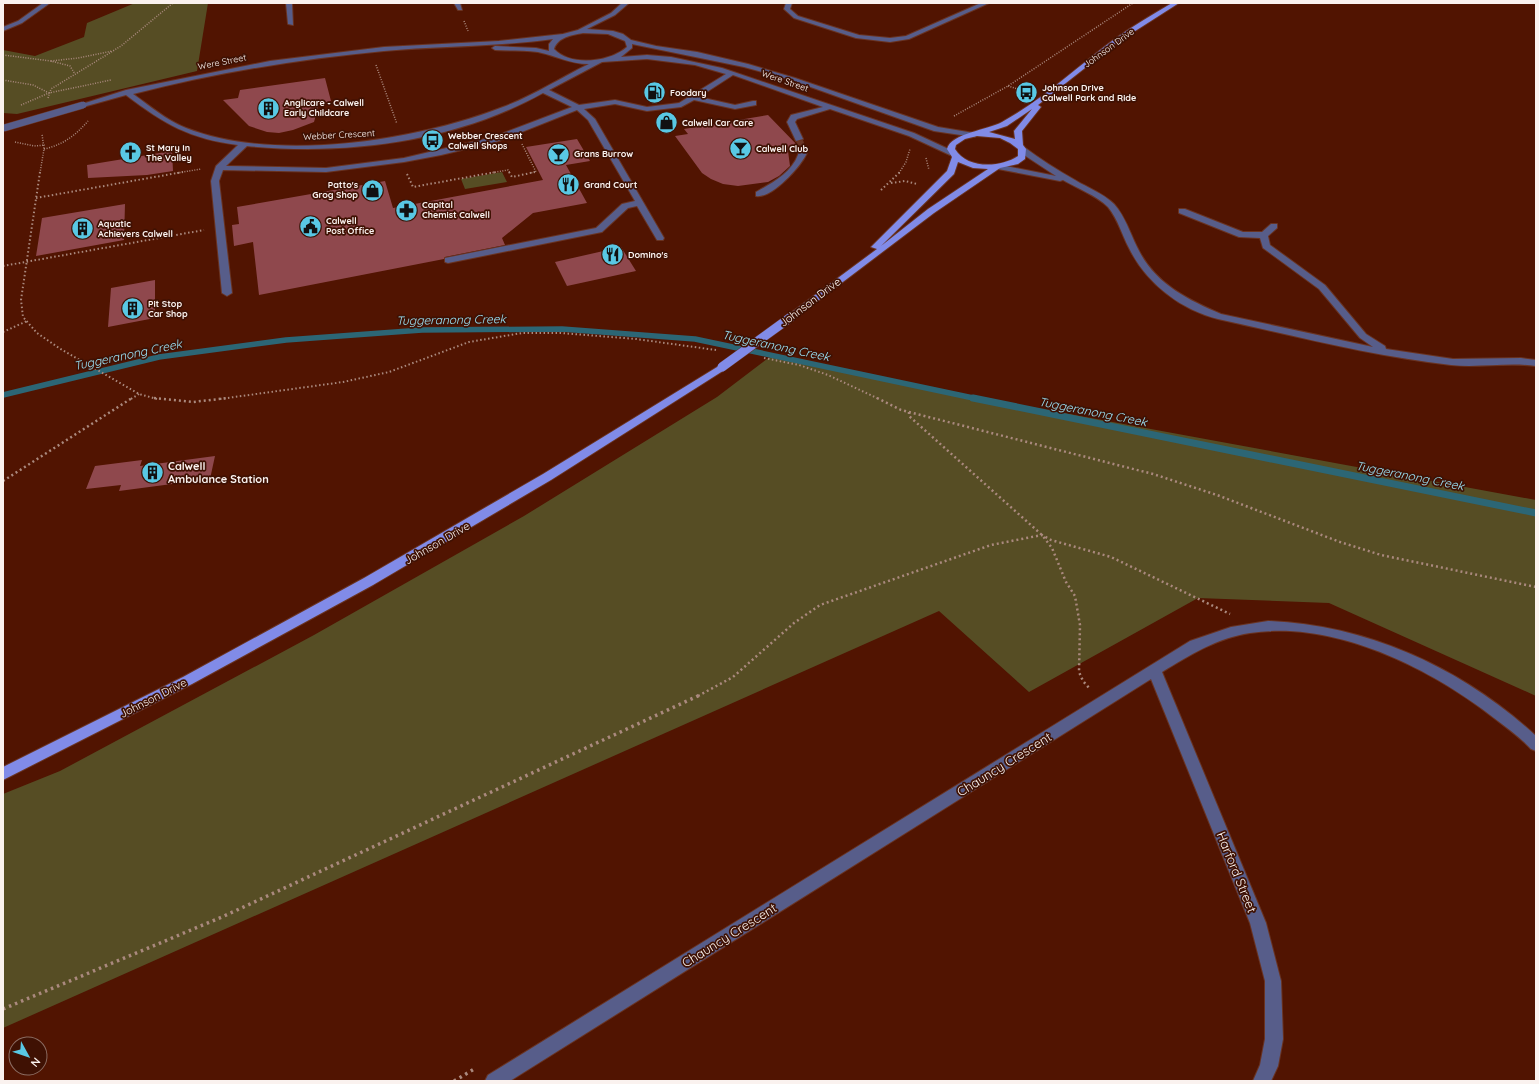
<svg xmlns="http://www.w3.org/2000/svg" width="1539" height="1084" viewBox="0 0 1539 1084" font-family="Quicksand,sans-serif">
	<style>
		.green { fill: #564d24 }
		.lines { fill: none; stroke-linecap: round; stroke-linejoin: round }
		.stream-far1 { stroke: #2c6675; stroke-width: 5.5 }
		.stream { stroke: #2c6675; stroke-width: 7 }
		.building { fill: #8f484d }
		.minor-tunnel { stroke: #6a3525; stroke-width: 7; stroke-dasharray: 7 3.5; stroke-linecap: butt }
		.minor-casing { stroke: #693322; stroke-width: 2 }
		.major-casing { stroke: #693322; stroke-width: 2 }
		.path-far3 { stroke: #aa897e; stroke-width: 1.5; stroke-dasharray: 1 1.5; stroke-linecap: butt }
		.path-far2 { stroke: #aa897e; stroke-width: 2; stroke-dasharray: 1.5 2.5; stroke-linecap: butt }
		.path-far1 { stroke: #aa897e; stroke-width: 2.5; stroke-dasharray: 2 3; stroke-linecap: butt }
		.path { stroke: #aa897e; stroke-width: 3.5; stroke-dasharray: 2.5 4; stroke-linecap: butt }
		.minor { fill: #575d8a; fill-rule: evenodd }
		.major { fill: #818be8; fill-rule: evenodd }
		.minor-bridge-casing { stroke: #693322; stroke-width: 8; stroke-linecap: butt }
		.major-bridge-casing { stroke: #693322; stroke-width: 10; stroke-linecap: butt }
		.minor-bridge { stroke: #575d8a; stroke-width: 7 }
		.major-bridge { stroke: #818be8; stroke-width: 9 }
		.labels { text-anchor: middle; stroke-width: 3.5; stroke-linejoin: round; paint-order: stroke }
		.far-street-label { font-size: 9px; fill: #faf2ef; stroke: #3f1103 }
		.far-poi-label { font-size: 9px; font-weight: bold; fill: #faf2ef; stroke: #3f1103; text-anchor: start }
		.street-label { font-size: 11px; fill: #faf2ef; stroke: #3f1103 }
		.poi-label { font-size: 11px; font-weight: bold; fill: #faf2ef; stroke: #3f1103; text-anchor: start }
		.water-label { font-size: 12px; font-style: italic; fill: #9ce4f8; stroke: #3f1103 }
		.near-street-label { font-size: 13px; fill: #faf2ef; stroke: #3f1103 }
	</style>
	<rect width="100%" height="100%" fill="#511401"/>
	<path class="green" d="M135,3H208L197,71L17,114L3,113V50L35,56L84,37L87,23Z
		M502,172L507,182L465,189L461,179Z
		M771,356L858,375L1536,500V696L1329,603L1198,598L1029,692L939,611L3,1028V794L60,771L314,635L524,516L717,397Z"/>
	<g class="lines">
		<path class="stream-far1" d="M3,395L159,357L286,340L422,330L562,329L695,339L978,399"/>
		<path class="stream" d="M973,398L1536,513"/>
	</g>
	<path class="building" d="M325,78L331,101L319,104L314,122L293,130L279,133L267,132L249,126L223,100L238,98L240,90Z
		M768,115L798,146L797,149L788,151L790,166L779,176L768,182L738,186L723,184L711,179L702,173L675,136L688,134L684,129Z
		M577,139L590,161L566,165L587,203L533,213L502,238L505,245L445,257L444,259L259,295L253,242L234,246L232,225L239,224L237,207L385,181L393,208L543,180L526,147Z
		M172,151L173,171L147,175L88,178L87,165Z
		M125,204L124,240L36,256L42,218Z
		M621,247L636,271L567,286L555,262Z
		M155,280V318L108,327L111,288Z
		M215,456L210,479L119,491L121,485L86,489L95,466L142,460L140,466Z"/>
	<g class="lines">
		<path class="minor-tunnel" d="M799,139L802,148"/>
		<defs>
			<path id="minor" d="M43,3H50L22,23L3,31V27L18,21Z
				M286,3H292L293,25L288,24Z
				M454,3H460L462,10H458Z
				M622,3H629L615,15L587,29L613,31L623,34L631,40L656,46L697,52L748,64L795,78L938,127L974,133L978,135L974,137L934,131L791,80L744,67L632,44V48L621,57L647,55L671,57L722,68L914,133L957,153L950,155L909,136L830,109L797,119L795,122L803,139L796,141L787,122L791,115L823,107L733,75L699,97L735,105L753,101H756V105L735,109L694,100L681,107L647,111L615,104L584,109L595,119L664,238L663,240H657L637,206L628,208L602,232L448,263L445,262V258L596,228L622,204L635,201L588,120L577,110L499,141L441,155L404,162L326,172L223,170L219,181L232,293L227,296L222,293L211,181L216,166L238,145C190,139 164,124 126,95L83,107L79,105L126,90L270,61L384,47L499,41L563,34L578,30L611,13ZM583,33L608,34L625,41L627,47C610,62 571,67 554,49C558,37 572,35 583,33ZM553,39L549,44V51L536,48L495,46L492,48L495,50C509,51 524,50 538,52C557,56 569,64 589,64C560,78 533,96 503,107C416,141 275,163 186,128C166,120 150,106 133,94C215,73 299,59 384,51C440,46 497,47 553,39ZM647,59L695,65L726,74L679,103L647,107L615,100L579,105L549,90L602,62ZM543,93L572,107L493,137L404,158L326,168L226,166L247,146C346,156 455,142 543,93Z
				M786,3H792L790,9L798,16L859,35L890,38L906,36L981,3H989L909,39L890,42L856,38L794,18L784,9Z
				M799,146H805L807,153C801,166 772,199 756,196V192C772,183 791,173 798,155C799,152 798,149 799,146Z
				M1018,147H1024C1040,159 1057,170 1075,180C1088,188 1103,193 1114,204C1125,216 1130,233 1137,247C1154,283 1186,299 1221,314L1373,347L1360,338L1319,289L1263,248L1260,238L1239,237L1179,213V209H1185L1243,232H1262L1271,224H1277V228L1268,236L1270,245L1325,285L1366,334L1385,346L1386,349L1453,359L1521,358L1536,360V366C1508,362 1479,368 1451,365C1372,356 1295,336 1218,319C1181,310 1146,283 1129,248C1122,235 1118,219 1108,207C1096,195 1078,189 1063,180L1060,181L998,169L997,167L1001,165L1056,176L1018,151Z
				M1268,621C1368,625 1462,668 1536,736V751L1531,749C1520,737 1507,728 1494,718C1430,668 1334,620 1250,633C1217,638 1190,655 1162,672L1266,923L1281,981L1283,1039L1278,1066L1271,1081H1253L1260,1065L1265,1039V981L1250,923L1151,679L510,1081H485L488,1075L1190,641L1231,627Z"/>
			<path id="major" d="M1172,3H1179L1118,42L1038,105L1041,107L1022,131L1023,145L1026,149L1025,159L1018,164L1000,168L934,213L794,319H788V315L877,249L871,247L947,171L952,157L947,149C951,133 988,130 1002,122C1042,100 1076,68 1112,41C1131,27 1152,15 1172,3ZM1032,109L1014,131L1015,139L989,132L1007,126ZM977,136L1000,138L1010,143L1018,149V156C1000,168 967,169 955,149L956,145L965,139ZM958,162L973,168L988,169L928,209L881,246L954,174Z
				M722,364L727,367L726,369L551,480L373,585L192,684L3,780V767L183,677L364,578L543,474Z"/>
		</defs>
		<use href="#minor" class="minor-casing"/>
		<use href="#major" class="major-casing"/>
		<path class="path-far3" d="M464,21L468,31
			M3,55L51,61L70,66L75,74
			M51,61L78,58L112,51
			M376,65L397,124
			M3,80L33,85L49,93
			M1008,86L1027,92
			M48,98L51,89L121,46L173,3
			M21,105L49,93L111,80
			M954,116L1008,86L1133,3
			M15,142L34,146L45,145
			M522,144L536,172L530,173
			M44,149C63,145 76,135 88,121
			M926,158L929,170
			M40,173L44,149L42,134
			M177,173L201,169
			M490,173L508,170L510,173
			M899,173L906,162L910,149"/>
		<path class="path-far2" d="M40,172L21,300L23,317L37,333L59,348L139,394L157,399
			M509,172L512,177L535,172
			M407,174L413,187L496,172
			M891,183L905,181L917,184
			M881,190L900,172
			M36,198L183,172
			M3,266L204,230
			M3,332L27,321
			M764,358L799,365L828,375L879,399
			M131,399L139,394
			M220,399L343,382L389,372L469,342L522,333H561L636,339L716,350"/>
		<path class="path-far1" d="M154,398L193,402L228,398
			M877,398L901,410L1153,474L1217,495L1340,542L1381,555L1536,587
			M909,412V416L1042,535L1052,548L1066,582L1075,596L1080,625L1079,672L1083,681L1090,689
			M3,481L132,398
			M698,696L733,677L794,623L820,605L991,545L1042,535L1051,540L1111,557L1230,614"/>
		<path class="path" d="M3,1009L222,917L700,695
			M454,1081L476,1068"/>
		<use href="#minor" class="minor"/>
		<use href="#major" class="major"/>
		<defs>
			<path id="minor-bridge" d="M4,128L83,105"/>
			<path id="major-bridge" d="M722,367L791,317"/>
		</defs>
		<use href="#minor-bridge" class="minor-bridge-casing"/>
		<use href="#major-bridge" class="major-bridge-casing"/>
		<use href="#minor-bridge" class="minor-bridge"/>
		<use href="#major-bridge" class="major-bridge"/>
	</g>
	<defs>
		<symbol id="fuel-disc" viewBox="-11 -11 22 22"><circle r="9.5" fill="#59c8e4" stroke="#3f1103"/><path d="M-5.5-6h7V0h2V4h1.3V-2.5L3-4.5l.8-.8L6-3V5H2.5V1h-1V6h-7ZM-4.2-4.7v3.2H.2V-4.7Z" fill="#111"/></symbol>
		<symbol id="bus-disc" viewBox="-11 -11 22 22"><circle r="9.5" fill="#59c8e4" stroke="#3f1103"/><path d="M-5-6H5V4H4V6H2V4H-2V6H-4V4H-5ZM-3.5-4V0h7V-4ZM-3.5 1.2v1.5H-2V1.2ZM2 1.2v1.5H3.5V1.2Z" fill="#111"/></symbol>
		<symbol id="building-disc" viewBox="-11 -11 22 22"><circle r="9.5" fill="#59c8e4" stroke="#3f1103"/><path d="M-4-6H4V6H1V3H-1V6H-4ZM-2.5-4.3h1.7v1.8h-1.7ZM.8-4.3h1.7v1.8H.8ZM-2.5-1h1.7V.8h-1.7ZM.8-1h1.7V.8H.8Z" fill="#111"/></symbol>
		<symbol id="shop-disc" viewBox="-11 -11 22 22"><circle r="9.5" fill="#59c8e4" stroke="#3f1103"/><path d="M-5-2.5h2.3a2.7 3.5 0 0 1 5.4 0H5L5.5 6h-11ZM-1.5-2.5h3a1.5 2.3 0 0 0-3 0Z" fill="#111"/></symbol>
		<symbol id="bar-disc" viewBox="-11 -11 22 22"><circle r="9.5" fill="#59c8e4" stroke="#3f1103"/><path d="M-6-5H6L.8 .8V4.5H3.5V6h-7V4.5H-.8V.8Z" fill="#111"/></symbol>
		<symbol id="church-disc" viewBox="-11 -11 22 22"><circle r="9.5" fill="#59c8e4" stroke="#3f1103"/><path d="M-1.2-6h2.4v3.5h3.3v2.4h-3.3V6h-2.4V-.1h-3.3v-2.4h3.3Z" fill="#111"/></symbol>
		<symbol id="restaurant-disc" viewBox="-11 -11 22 22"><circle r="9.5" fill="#59c8e4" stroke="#3f1103"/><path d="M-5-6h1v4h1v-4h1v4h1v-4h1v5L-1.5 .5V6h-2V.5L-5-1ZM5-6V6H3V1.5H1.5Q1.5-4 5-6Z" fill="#111"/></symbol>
		<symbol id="pharmacy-disc" viewBox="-11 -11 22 22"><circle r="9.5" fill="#59c8e4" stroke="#3f1103"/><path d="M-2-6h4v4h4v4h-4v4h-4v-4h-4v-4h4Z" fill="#111"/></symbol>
		<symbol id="civic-disc" viewBox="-11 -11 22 22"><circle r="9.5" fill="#59c8e4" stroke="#3f1103"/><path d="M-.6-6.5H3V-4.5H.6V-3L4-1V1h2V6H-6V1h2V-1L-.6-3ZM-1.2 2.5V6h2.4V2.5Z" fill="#111"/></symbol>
	</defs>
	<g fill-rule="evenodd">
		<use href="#fuel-disc" x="642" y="80" width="25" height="25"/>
		<use href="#bus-disc" x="1014" y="80" width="25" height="25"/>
		<use href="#building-disc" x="256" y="96" width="25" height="25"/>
		<use href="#shop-disc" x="654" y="110" width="25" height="25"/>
		<use href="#bus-disc" x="420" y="128" width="25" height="25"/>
		<use href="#bar-disc" x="728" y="136" width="25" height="25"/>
		<use href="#church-disc" x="118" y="140" width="25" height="25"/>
		<use href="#bar-disc" x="546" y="142" width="25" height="25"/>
		<use href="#restaurant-disc" x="556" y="172" width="25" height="25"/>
		<use href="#shop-disc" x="360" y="178" width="25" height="25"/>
		<use href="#pharmacy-disc" x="394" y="198" width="25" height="25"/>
		<use href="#civic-disc" x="298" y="214" width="25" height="25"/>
		<use href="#building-disc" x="70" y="216" width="25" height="25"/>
		<use href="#restaurant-disc" x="600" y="242" width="25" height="25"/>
		<use href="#building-disc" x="120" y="296" width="25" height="25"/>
		<use href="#building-disc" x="140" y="460" width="25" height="25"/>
	</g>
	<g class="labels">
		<g class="far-street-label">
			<text transform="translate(1109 48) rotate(-36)" y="3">Johnson Drive</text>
			<text transform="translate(222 62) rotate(-11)" y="3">Were Street</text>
			<text transform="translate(785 81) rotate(19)" y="3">Were Street</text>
			<text transform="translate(339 135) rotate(-3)" y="3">Webber Crescent</text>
		</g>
		<g class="far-poi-label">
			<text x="1042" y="91">Johnson Drive<tspan x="1042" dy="10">Calwell Park and Ride</tspan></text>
			<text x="670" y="96">Foodary</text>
			<text x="284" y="106">Anglicare - Calwell<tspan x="284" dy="10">Early Childcare</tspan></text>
			<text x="682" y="126">Calwell Car Care</text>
			<text x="448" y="139">Webber Crescent<tspan x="448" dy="10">Calwell Shops</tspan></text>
			<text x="146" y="151">St Mary In<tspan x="146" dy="10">The Valley</tspan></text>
			<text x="756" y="152">Calwell Club</text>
			<text x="574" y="157">Grans Burrow</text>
			<text x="358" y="188" text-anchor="end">Patto's<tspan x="358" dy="10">Grog Shop</tspan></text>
			<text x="584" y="188">Grand Court</text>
			<text x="422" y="208">Capital<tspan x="422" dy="10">Chemist Calwell</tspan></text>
			<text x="326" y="224">Calwell<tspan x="326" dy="10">Post Office</tspan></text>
			<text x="98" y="227">Aquatic<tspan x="98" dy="10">Achievers Calwell</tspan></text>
			<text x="628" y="258">Domino's</text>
			<text x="148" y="307">Pit Stop<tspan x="148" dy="10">Car Shop</tspan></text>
		</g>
		<g class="street-label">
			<text transform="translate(810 302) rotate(-37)" y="4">Johnson Drive</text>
			<text transform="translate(437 543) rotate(-30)" y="4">Johnson Drive</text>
			<text transform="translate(153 698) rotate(-27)" y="4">Johnson Drive</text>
		</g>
		<g class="poi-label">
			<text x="168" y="470">Calwell<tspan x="168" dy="13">Ambulance Station</tspan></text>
		</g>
		<g class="water-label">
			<text transform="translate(451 320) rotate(-1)" y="4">Tuggeranong Creek</text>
			<text transform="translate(776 346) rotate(12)" y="4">Tuggeranong Creek</text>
			<text transform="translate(128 355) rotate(-12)" y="4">Tuggeranong Creek</text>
			<text transform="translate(1093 412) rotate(11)" y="4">Tuggeranong Creek</text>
			<text transform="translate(1410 476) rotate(11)" y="4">Tuggeranong Creek</text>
		</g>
		<g class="near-street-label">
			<text transform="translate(1004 764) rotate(-32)" y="5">Chauncy Crescent</text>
			<text transform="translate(1237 872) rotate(68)" y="5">Harford Street</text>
			<text transform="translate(729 935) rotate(-32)" y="5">Chauncy Crescent</text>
		</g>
	</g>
	<rect width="1539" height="1084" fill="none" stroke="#faf2ef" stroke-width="8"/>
	<g transform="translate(28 1056) rotate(130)"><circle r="19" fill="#3f1103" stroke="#8a6b61"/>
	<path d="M0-3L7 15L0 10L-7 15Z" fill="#59c8e4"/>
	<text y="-6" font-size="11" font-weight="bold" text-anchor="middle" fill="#faf2ef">N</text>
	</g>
</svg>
